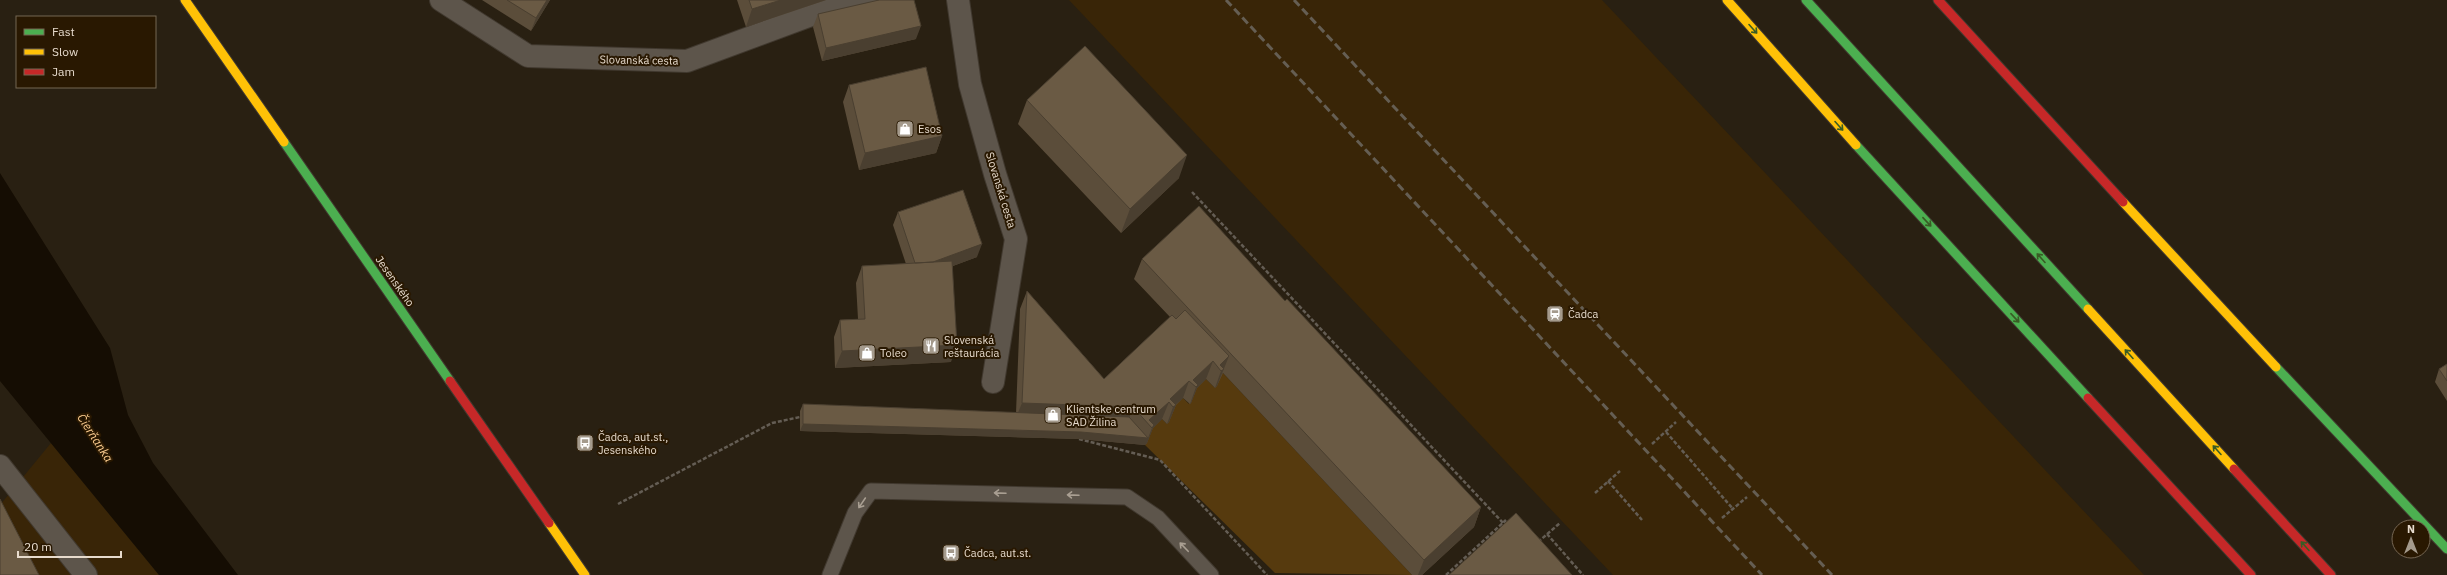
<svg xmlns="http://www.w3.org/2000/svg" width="2447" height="575" viewBox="0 0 2447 575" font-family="'IBM Plex Sans',sans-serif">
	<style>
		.built { fill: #392507 }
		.green { fill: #563a0e }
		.water { fill: #150d03 }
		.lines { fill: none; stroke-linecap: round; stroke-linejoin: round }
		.lane-casing { stroke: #41392f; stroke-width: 17 }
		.street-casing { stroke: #41392f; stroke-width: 24 }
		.fast-casing { stroke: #41392f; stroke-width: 11 }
		.slow-casing { stroke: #41392f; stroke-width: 11 }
		.jam-casing { stroke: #41392f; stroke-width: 11 }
		.path { stroke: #645d54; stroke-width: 2.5; stroke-dasharray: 4 2; stroke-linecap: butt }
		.lane { stroke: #5d554b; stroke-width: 15 }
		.street { stroke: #5d554b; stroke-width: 22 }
		.fast { stroke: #4caf50; stroke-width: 9 }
		.slow { stroke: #ffc107; stroke-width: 9 }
		.jam { stroke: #c62828; stroke-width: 9 }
		.rail { stroke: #655e53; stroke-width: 3; stroke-dasharray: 8 4; stroke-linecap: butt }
		.wall { fill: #5b4d3a }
		.shaded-wall { fill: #4a3f30 }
		.building { fill: #6a5a44; stroke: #4a3f30 }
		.oneway { stroke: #395c25 }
		.oneway2 { stroke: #a99f92 }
		.labels { text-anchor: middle; stroke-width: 4; stroke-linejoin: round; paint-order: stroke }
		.street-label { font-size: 11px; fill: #e7dbcd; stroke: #291801 }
		.poi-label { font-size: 11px; fill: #e7dbcd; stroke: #291801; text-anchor: start }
		.water-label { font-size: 12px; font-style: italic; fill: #fccd91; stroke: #291801 }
	</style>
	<rect width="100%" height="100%" fill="#292012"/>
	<path class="built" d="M1069,0H1602L2144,575H1613Z
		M51,443L159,575H0V505Z"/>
	<path class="green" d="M1223,373L1412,575L1275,573L1145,445L1147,442L1143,437L1162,419L1167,424L1163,416L1183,398L1189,404L1187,397L1206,379L1215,388L1213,382Z"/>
	<path class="water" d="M0,173L110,348L128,415L153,463L238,575H159L0,381Z"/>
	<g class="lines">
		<defs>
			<path id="lane" d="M830,575L855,513L871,491L1127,497L1158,518L1211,575"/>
			<path id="street" d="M441,0L528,56L687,61L814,14L866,0
				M958,0L970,84L995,174L1016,239L993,382
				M0,466L86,575"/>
			<path id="fast" d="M1806,0L2088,309
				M284,142L450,381
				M1856,145L2088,398
				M2276,367L2447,549"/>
			<path id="slow" d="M185,0L284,142
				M1727,0L1856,145
				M2123,202L2276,367
				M2088,309L2234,469
				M549,523L585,575"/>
			<path id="jam" d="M1938,0L2123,202
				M450,381L549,523
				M2088,398L2251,575
				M2234,469L2331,575"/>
		</defs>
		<use href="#lane" class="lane-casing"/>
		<use href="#street" class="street-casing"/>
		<use href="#fast" class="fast-casing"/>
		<use href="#slow" class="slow-casing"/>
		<use href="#jam" class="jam-casing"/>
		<path class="path" d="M1192,192L1505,525
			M1666,432L1733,509
			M1079,439L1160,460L1267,575
			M1652,444L1676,422
			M1608,481L1642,520
			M1595,493L1620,471
			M618,504L772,423L800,417
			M1722,518L1747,497
			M1547,534L1583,575
			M1538,542L1560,523
			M1446,575L1506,520"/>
		<use href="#lane" class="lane"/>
		<use href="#street" class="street"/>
		<use href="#fast" class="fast"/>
		<use href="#slow" class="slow"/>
		<use href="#jam" class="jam"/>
		<path class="rail" d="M1226,0L1762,575
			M1294,0L1832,575"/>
	</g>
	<path class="wall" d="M482,0H550L531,31Z
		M737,0H826L746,27Z
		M818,14L916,39L822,61L813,27Z
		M849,85L942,136L936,153L859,170L843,102Z
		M1027,100L1179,178L1121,233L1018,124Z
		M898,212L977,257L953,266L951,362L835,368L834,337L840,320L858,319L856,283L862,266L906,264L893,225Z
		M1142,259L1285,301L1481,507L1474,527L1422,575H1412L1223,373L1217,386L1215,388L1206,379L1197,388L1191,403L1190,404L1183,398L1176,405L1169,422L1167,424L1162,419L1153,428L1147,443L1145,445L1079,439L800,431V411L803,404L1016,413L1020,309L1027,291L1104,379L1170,317L1134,279Z
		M2447,364V401L2435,382L2439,369Z"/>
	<path class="shaded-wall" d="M547,0H550L531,31L536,18Z
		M781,0H826L746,27L752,9Z
		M921,26L916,39L822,61L826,48Z
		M942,136L936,153L859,170L865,153Z
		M1187,155L1179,178L1121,233L1130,209Z
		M982,244L977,257L912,281L917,268Z
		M957,345L951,362L835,368L842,351Z
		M1229,356L1217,386L1215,388L1221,371L1220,365Z
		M1213,361L1206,379L1197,388L1191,403L1190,404L1196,387L1193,380Z
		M1189,381L1183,398L1173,407L1169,402L1162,419L1153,428L1147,443L1145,445L1079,439L800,431L803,424L1081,432L1148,438L1152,428L1149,420L1170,399Z
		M1022,403L1133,407L1127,424L1015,420Z
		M1176,405L1169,422L1167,424L1173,407Z
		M1481,507L1474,527L1422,575H1418L1424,560Z"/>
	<path class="building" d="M507,0H547L536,18Z
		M749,0H781L752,9Z
		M879,0H914L921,26L826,48L818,14Z
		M1085,46L1187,155L1130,209L1027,100Z
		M926,67L942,136L865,153L849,85Z
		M963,190L982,244L933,262L915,263L898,212Z
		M1199,206L1285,301L1287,299L1481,507L1424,560L1142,259Z
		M952,261L957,345L842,351L840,320L865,319L862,266Z
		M1027,291L1104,379L1172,315L1176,319L1185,310L1229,356L1220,365L1224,369L1221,371L1213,361L1193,380L1198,385L1196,387L1189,381L1170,399L1176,405L1173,407L1169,402L1149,420L1154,425L1152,428L1133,407L1022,403Z
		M2447,364V381L2439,369Z
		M803,404L1129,417L1148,438L1081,432L803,424Z
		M0,499L39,575H0Z
		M1516,513L1572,575H1449Z"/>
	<defs><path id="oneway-shaft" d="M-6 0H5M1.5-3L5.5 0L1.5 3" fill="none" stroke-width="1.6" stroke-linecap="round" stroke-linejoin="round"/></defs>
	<g class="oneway">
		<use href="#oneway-shaft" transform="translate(1753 29) rotate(48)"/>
		<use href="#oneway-shaft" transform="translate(1839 126) rotate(48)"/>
		<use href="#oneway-shaft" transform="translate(1927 222) rotate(47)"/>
		<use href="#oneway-shaft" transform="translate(2041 258) rotate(-132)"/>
		<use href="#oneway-shaft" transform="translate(2015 318) rotate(47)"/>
		<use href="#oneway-shaft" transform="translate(2129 354) rotate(-132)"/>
		<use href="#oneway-shaft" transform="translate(2217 450) rotate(-132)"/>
		<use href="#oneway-shaft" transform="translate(2305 546) rotate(-132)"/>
	</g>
	<g class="oneway2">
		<use href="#oneway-shaft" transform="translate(1000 493) rotate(-178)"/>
		<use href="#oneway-shaft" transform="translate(1073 495) rotate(-178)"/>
		<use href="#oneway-shaft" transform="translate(862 503) rotate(124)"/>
		<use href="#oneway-shaft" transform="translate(1184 547) rotate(-134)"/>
	</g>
	<defs>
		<symbol id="shop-square" viewBox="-11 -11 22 22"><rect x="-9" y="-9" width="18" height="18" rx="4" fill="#a49a8c" stroke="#291801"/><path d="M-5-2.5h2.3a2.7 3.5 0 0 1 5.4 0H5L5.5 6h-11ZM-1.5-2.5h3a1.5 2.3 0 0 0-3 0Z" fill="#fff"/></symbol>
		<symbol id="station-square" viewBox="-11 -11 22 22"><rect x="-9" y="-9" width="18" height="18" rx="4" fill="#a49a8c" stroke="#291801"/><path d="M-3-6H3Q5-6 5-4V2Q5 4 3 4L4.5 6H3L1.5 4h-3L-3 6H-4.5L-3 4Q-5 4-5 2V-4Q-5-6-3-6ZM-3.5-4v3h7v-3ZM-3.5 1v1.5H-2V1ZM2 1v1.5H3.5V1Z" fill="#fff"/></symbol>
		<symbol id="restaurant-square" viewBox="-11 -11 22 22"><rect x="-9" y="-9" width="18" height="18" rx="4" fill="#a49a8c" stroke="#291801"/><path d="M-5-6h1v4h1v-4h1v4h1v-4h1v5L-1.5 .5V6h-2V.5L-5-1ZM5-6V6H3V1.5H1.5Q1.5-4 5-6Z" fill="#fff"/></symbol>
		<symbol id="bus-square" viewBox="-11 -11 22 22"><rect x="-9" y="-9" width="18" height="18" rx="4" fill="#a49a8c" stroke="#291801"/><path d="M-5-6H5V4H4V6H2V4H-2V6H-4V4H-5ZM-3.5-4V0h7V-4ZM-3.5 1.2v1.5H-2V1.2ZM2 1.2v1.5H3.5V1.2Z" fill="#fff"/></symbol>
	</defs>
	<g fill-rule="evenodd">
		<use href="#shop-square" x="895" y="119" width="20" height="20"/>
		<use href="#station-square" x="1545" y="304" width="20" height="20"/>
		<use href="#restaurant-square" x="921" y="336" width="20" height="20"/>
		<use href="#shop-square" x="857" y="343" width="20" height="20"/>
		<use href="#shop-square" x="1043" y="405" width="20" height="20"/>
		<use href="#bus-square" x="575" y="433" width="20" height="20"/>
		<use href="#bus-square" x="941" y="543" width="20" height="20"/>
	</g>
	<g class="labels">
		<g class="street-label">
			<text transform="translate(639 60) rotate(1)" y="4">Slovanská cesta</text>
			<text transform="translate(1001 190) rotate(73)" y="4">Slovanská cesta</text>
			<text transform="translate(395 281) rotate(55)" y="4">Jesenského</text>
		</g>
		<g class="poi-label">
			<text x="918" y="133">Esos</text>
			<text x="1568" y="318">Čadca</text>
			<text x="944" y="344">Slovenská<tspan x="944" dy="13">reštaurácia</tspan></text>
			<text x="880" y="357">Toleo</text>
			<text x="1066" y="413">Klientske centrum<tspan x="1066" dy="13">SAD Žilina</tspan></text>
			<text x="598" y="441">Čadca, aut.st.,<tspan x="598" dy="13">Jesenského</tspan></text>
			<text x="964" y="557">Čadca, aut.st.</text>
		</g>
		<g class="water-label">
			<text transform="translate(95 438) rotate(57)" y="4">Čierňanka</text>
		</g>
	</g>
	<rect x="16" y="16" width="140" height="72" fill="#291801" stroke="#756653"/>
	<rect x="24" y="29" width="20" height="6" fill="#4caf50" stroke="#756653"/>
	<text x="52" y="36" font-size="12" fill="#e7dbcd">Fast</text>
	<rect x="24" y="49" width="20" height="6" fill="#ffc107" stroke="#756653"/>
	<text x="52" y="56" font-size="12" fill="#e7dbcd">Slow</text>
	<rect x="24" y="69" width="20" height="6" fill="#c62828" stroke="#756653"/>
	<text x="52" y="76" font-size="12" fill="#e7dbcd">Jam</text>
	<g transform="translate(2411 539)"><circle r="19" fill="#291801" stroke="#756653"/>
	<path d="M0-3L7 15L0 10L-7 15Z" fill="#a49a8c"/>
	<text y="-6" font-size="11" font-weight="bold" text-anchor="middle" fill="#e7dbcd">N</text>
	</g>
	<path d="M18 551v6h103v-6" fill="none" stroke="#e7dbcd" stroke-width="2"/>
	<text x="24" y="551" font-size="12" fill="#e7dbcd" stroke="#291801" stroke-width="3" paint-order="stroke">20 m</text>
</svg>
